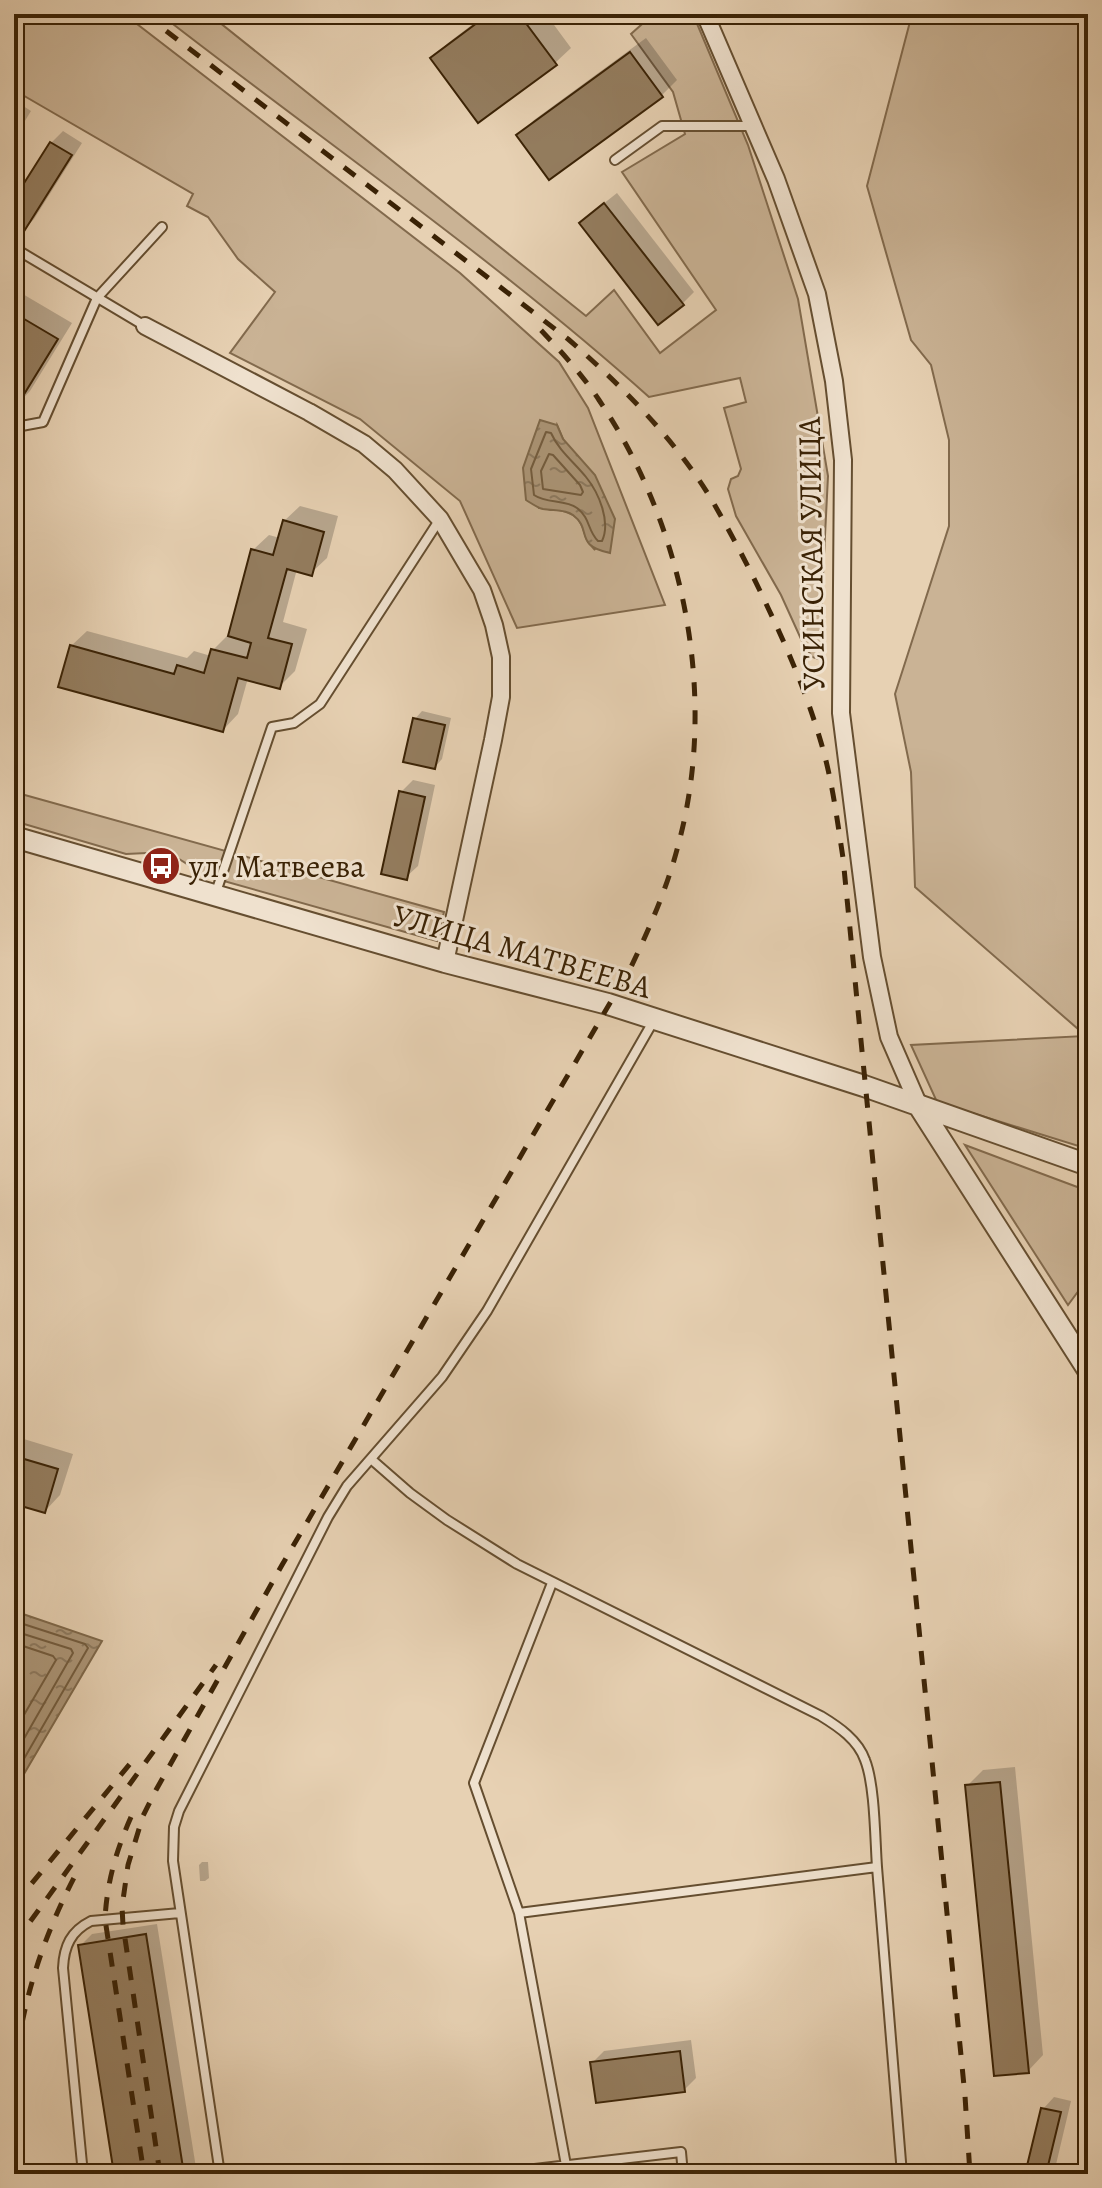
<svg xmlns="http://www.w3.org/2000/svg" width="1102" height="2188" viewBox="0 0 1102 2188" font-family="Alegreya,serif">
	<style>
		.green { fill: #cab395; stroke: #826a4d; stroke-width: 2; fill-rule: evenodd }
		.water { fill: url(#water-ripples); stroke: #7e684a; stroke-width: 2 }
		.shadow { fill: #0003 }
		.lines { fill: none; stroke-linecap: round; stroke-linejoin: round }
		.shore { stroke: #735c3e; stroke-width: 2 }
		.building { fill: #947d5f; stroke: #3a2205; stroke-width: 2 }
		.service-casing { stroke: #654e30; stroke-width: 12 }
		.minor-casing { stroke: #654e30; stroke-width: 20 }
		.tertiary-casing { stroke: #654e30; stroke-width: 24 }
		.service { stroke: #efe1ce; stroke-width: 8 }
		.minor { stroke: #efe1ce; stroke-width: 16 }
		.tertiary { stroke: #efe1ce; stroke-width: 20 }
		.rail { stroke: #3a2205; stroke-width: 5; stroke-dasharray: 14 14; stroke-linecap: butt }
		.labels { text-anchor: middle; stroke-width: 6; stroke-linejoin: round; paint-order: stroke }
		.street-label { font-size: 32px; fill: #3a2205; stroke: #efe1ce }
		.poi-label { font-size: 32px; fill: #3a2205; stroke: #efe1ce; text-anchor: start }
	</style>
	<defs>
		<pattern id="water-ripples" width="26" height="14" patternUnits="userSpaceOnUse" patternTransform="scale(2)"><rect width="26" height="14" fill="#ac9678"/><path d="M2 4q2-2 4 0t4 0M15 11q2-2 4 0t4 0" fill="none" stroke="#8d7a60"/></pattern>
	</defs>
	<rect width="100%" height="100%" fill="#e7d1b3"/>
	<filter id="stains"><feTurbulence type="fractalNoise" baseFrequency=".0025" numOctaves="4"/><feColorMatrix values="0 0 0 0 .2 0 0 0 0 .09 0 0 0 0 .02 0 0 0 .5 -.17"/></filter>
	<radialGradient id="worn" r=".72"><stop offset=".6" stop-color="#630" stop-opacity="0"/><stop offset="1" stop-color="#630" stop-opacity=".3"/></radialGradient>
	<path class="green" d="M14,14H124L460,273L559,362L588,408L665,605L517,628L460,501L360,419L230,353L275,292L238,259L208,217L187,206L193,194L14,90ZM557,425L563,439L595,550C584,538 587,539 582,526C576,509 554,510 539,508Z
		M160,14H225L219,22L586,316L614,290L660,353L716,310L622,172L685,134L673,92L631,34L650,17L649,14H693L748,145L798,299L828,476L821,615L822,660L812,657L801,639L781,595L736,516L728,489L731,479L738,476L741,469L724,408L746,402L740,378L649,397C495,259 323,141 160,14Z
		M912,14H1088V1149L937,1102L911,1045L1086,1036L915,887L911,772L895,694L949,526V440L931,365L911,340L867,186Z
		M14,792L444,912L437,941L206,876L168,852L126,854L14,821Z
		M965,1145L1088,1191V1278L1068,1305Z"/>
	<path class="water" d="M540,420L557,425L563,439L595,475L615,519L610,553C573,545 593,530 573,515C565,509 553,511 543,509C536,507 531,503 526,500L523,468Z
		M17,1612L102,1641L14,1791V1623Z"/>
	<path class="shadow" d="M486,14H546L571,48L555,63L432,58L448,43Z
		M646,38L677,80L662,95L549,177L519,136L534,120Z
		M14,100L31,111L14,139Z
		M63,131L82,143L34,219L23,231L14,225V203L51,143Z
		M617,193L694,292L682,304L593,212Z
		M21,293L72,323L30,391L15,407L14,300Z
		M300,506L338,516L327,558L311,573L297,569L283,622L307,629L295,671L279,687L248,678L238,714L223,730L71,646L87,631L187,658L194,651L211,656L213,650L229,634L253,550L269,535L280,538L284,521Z
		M422,711L451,718L442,759L435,767L415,719Z
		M413,780L435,785L418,866L406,877L401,792Z
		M14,1436L73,1454L60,1495L45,1511L14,1502Z
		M1015,1767L1043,2055L1028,2071L967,1786L983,1770Z
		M202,1862H208L209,1878L205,1881H200L199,1865Z
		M157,1924L197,2174H116L80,1946L92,1934Z
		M691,2040L696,2078L684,2090L592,2063L604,2051Z
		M1054,2097L1071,2101L1054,2173L1027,2174L1043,2109Z
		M662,2168V2174H617Z"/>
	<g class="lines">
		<path class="shore" d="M546,432L551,433C559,451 574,462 586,477C599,493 611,522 602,541H598C587,530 591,519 577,508C565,499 547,504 534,495L531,469Z
			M549,454L553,455L580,485L583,492L581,495L543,489L541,471Z
			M14,1621L85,1644L88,1648L14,1776
			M14,1631L71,1649L73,1653L14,1756
			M14,1643L53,1656L56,1660L14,1732"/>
	</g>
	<path class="building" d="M489,14H519L557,65L478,123L430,58Z
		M630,52L663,97L549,180L516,135Z
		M50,142L72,155L23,233L14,228V199Z
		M604,203L684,305L658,325L579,223Z
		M14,313L58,339L15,409H14Z
		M283,520L324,532L312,576L287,569L268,638L292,644L280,689L238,678L223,732L58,687L70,645L174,674L177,665L204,673L211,649L247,658L251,643L228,636L251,549L273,555Z
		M413,718L445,725L435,769L403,762Z
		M399,791L425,797L407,880L381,874Z
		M14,1456L58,1469L45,1513L14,1504Z
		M1000,1782L1029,2073L994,2076L965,1785Z
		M146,1934L184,2174H114L78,1945Z
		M680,2051L685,2092L596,2103L590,2062Z
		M1041,2108L1061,2112L1046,2174H1025Z"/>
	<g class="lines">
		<defs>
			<path id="service" d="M615,160L662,126H752
				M14,248L145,326
				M14,426L16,427L43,422L97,298L162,227
				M215,895L272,727L294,723L320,704L440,519
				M1083,1023L1088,1022
				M371,1459L410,1493L447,1520L517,1564L821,1716C839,1727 858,1740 865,1760C875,1785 875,1839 877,1867L519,1913L566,2165
				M877,1867L902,2174
				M519,1913L474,1783L552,1583
				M83,2174L63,1968C64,1946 71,1931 91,1921L180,1913
				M220,2174L173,1861L174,1827L179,1811L328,1517L347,1486L442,1377L487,1311L654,1020
				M492,2174L681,2152L683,2174"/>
			<path id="minor" d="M705,14L776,179L817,294L834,381L843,460L841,713L872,957L889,1037L919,1106
				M145,326L309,412L364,444L395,470L440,519L482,590L494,625L501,657V697L493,740L445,962"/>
			<path id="tertiary" d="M14,837L445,962L608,1004L864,1086L1088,1165
				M919,1106L1088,1370"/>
		</defs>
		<use href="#service" class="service-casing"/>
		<use href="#minor" class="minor-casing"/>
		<use href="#tertiary" class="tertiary-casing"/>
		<use href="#service" class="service"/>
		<use href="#minor" class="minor"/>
		<use href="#tertiary" class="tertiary"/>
		<path class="rail" d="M144,14L568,339C622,386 676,440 713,502C733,537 752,573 769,610C789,652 807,695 820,739C832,778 837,819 843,858L965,2096L970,2174
			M131,1817C116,1851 107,1882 105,1919L144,2174
			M14,1905L138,1754
			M14,1944L216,1665
			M14,2078C21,2003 43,1936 78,1870
			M160,2174L123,1925L122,1907L128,1865L143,1816L156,1790L282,1565L631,967C650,927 668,886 679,842C718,695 684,526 599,400C581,373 559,349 537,326
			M1081,2174L1088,2153"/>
	</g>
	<defs>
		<symbol id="bus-disc" viewBox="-11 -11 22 22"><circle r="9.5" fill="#8f2418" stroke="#efe1ce"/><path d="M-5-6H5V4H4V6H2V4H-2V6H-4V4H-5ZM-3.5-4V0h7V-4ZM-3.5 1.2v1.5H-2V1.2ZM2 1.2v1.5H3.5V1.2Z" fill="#fff"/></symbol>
	</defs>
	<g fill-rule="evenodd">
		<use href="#bus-disc" x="139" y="844" width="44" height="44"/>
	</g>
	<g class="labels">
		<g class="street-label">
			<text transform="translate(811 554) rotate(-91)" y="11">УСИНСКАЯ УЛИЦА</text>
			<text transform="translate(522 951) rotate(16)" y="11">УЛИЦА МАТВЕЕВА</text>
		</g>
		<g class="poi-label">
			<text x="189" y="877">ул. Матвеева</text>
		</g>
	</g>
	<rect width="1102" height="2188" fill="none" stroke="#e7d1b3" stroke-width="48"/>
	<rect x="16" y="16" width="1070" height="2156" fill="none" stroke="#3a2205" stroke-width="4"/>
	<rect x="24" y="24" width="1054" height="2140" fill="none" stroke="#3a2205" stroke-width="2"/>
	<rect width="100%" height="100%" filter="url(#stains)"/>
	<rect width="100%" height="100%" fill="url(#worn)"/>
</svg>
